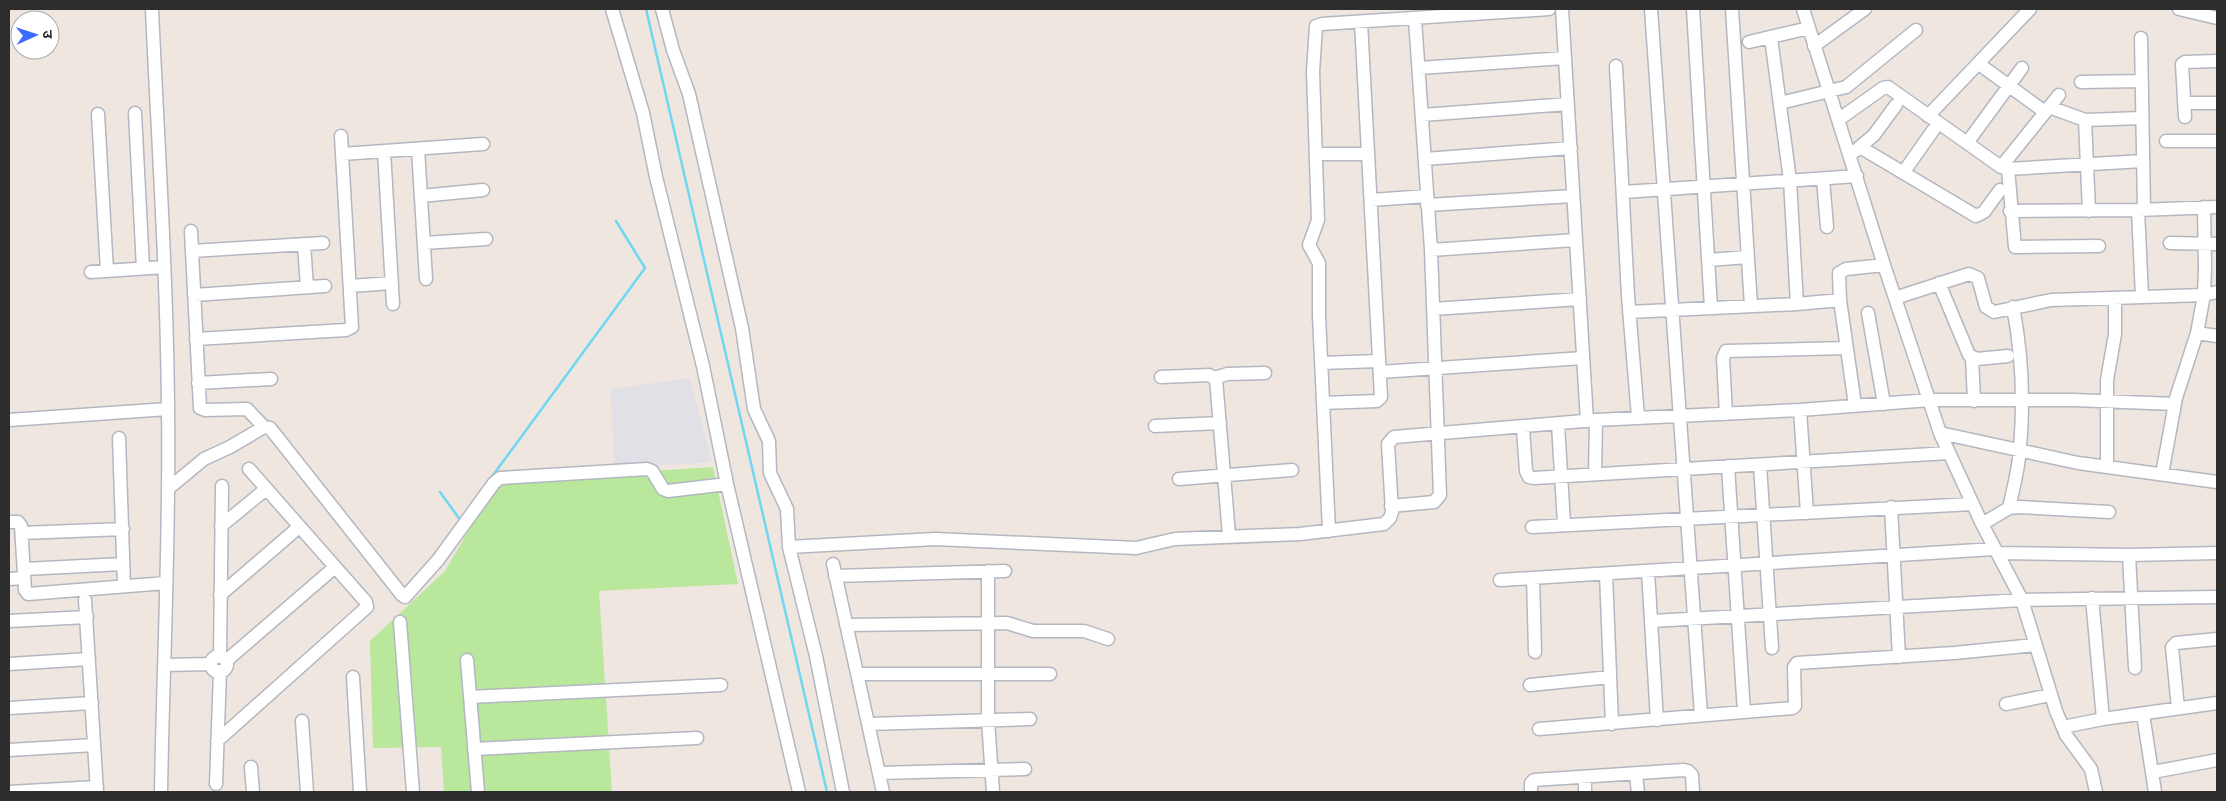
<svg xmlns="http://www.w3.org/2000/svg" width="2226" height="801" viewBox="0 0 2226 801" font-family="Mulish,'Noto Sans Devanagari',sans-serif">
	<style>
		.industrial { fill: #e2e0e7 }
		.green { fill: #b9e79b }
		.lines { fill: none; stroke-linecap: round; stroke-linejoin: round }
		.stream { stroke: #70d7f3; stroke-width: 2.5 }
		.minor-casing { stroke: #b3b7c1; stroke-width: 15 }
		.minor { stroke: #fff; stroke-width: 12 }
	</style>
	<rect width="100%" height="100%" fill="#efe7df"/>
	<path class="industrial" d="M690,378L712,462L615,469L610,389Z"/>
	<path class="green" d="M713,467L738,584L599,591L612,792H444L441,747L373,748L370,641L445,571L498,481Z"/>
	<g class="lines">
		<path class="stream" d="M646,9L827,792
			M491,478L645,268L616,221
			M440,492L461,521"/>
		<defs>
			<path id="minor" d="M152,9C158,143 167,276 168,410C170,538 163,665 161,792
				M612,9L643,113L656,177L703,366L727,484L799,792
				M662,9L673,50L689,94L742,328L754,409L769,441L770,473L787,509L789,547L816,656L843,792
				M1562,9L1587,421
				M1651,9L1701,715
				M1693,9L1711,308
				M1732,9L1751,306
				M1803,9L1884,265L1940,433L1982,524L2022,600L2056,711L2066,735L2091,769L2096,792
				M2179,9L2217,18
				M1771,38L1790,180L1797,304
				M2141,38L2144,210
				M1749,42L1809,28
				M1814,46L1865,9
				M1979,64L2045,112
				M1616,66L1628,296L1638,417
				M1419,68L1565,58
				M2081,82L2141,81
				M1780,103L1846,87L1916,30
				M2184,103H2217
				M2049,107L2085,120L2141,118
				M135,113L143,268
				M98,114L107,271
				M1422,115L1568,104
				M1928,116L2030,9
				M2185,117L2182,64L2185,62L2217,61
				M1838,120L1883,88L1888,87L2001,167L2008,169L2143,161
				M2085,120L2089,211
				M2166,141H2217
				M1967,143L2022,68
				M1860,147L1976,216L1984,212L2000,190
				M418,149L426,279
				M384,151L393,304
				M1854,152L1874,135L1896,105
				M342,154L483,144
				M1317,154H1368
				M1425,159L1571,148
				M2001,167L2059,95
				M2008,169L2015,247L2099,246
				M1903,173L1934,129
				M1823,179L1827,227
				M1624,192L1857,176
				M421,196L483,190
				M1371,200L1427,196
				M1427,205L1573,196
				M2138,210L2142,296
				M2010,211L2138,210L2217,207
				M191,231L200,408L205,410L247,409L264,427
				M424,243L486,239
				M2170,243L2217,244
				M304,244L307,287
				M1431,250L1575,240
				M192,251L323,243
				M1708,260L1748,257
				M91,272L164,267
				M1939,283L1969,355L1977,359L2008,356
				M350,286L392,283
				M194,295L325,286
				M1895,298L1969,274L1978,278L1986,307L1994,312L2051,300L2204,295L2217,292
				M1433,309L1580,299
				M1629,312L1797,304L1840,300
				M1868,313L1884,404
				M2197,333L2217,336
				M196,339L346,330L352,327L341,136
				M1972,357L1974,401
				M1321,363L1379,361
				M1380,372L1583,358
				M1161,377L1209,375L1216,379L1229,535
				M1215,378L1227,374L1265,373
				M198,383L271,379
				M1323,403L1377,401L1381,397L1361,22
				M1855,405L1840,300L1839,273L1846,269L1884,265
				M1800,410L1807,513
				M1726,414L1723,358L1726,351L1846,348
				M9,420L168,409
				M1558,424L1564,524
				M1155,426L1220,423
				M1523,428L1526,471L1529,477L1534,478L1949,453
				M1940,433L2078,463L2217,482
				M119,438L124,586
				M1760,465L1772,648
				M1728,466L1744,712
				M2107,467V380L2115,334V298
				M1595,474L1596,420
				M2162,474L2176,398L2197,333L2204,295L2205,267L2204,207
				M1179,479L1292,470
				M169,488L204,459L230,447L264,427L270,428L402,595L405,597L438,560L494,483L500,478L647,469L652,471L663,489L668,491L727,484
				M1391,506L1434,502L1440,495L1431,250L1415,19
				M1891,507L1899,657
				M2009,508C2013,489 2019,468 2020,448C2024,402 2022,353 2013,307
				M9,522H18L21,526L25,590L28,594L166,583
				M1982,524L2009,508L2019,507L2109,512
				M221,526L266,489
				M1532,527L1973,504
				M1329,531L1319,316V263L1309,245L1318,220L1313,72L1316,26L1322,24L1549,9
				M22,533L123,529
				M789,547L935,539L1136,548L1175,539L1300,534L1384,524L1390,518L1392,512L1388,444L1394,437L1596,420L1800,410L1930,400H2074L2175,404
				M1997,553L2129,555L2217,553
				M2129,555L2135,668
				M833,564L883,792
				M24,569L123,564
				M988,571V720L993,792
				M1648,571L1657,720
				M1606,574L1612,724
				M835,576L1005,571
				M1533,578L1535,652
				M9,579L24,578
				M1500,580L1994,549
				M220,595L299,527
				M2092,598L2103,719
				M85,600L97,792
				M9,621L87,617
				M1652,621L2022,600L2217,597
				M400,622L413,792
				M846,625L1007,623L1033,631H1084L1108,639
				M211 664a8 8 0 1 1 16 0a8 8 0 1 1-16 0Z
				M220,657L222,486
				M467,660L478,792
				M226,661L335,567
				M9,664L89,659
				M164,665L211,664
				M857,674H1050
				M353,677L360,792
				M1530,685L1610,677
				M470,697L721,685
				M2006,704L2050,695
				M9,708L92,703
				M2178,708L2172,647L2176,643L2217,639
				M2143,714L2155,792
				M302,721L307,792
				M869,724L1030,719
				M2063,727L2103,719L2217,703
				M1539,729L1793,708L1795,706L1794,667L1797,663L1954,653L2035,645
				M217,741L367,607L366,602L249,469
				M474,749L697,738
				M9,750L94,745
				M251,767L253,792
				M2153,772L2217,760
				M879,773L1025,769
				M1636,775L1638,792
				M1585,778V792
				M216,784L220,671
				M9,792L97,787
				M1531,792V783L1534,780L1684,770L1688,771L1692,775L1693,792"/>
		</defs>
		<use href="#minor" class="minor-casing"/>
		<use href="#minor" class="minor"/>
	</g>
	<rect width="2226" height="801" fill="none" stroke="#2d2d2d" stroke-width="20"/>
	<g transform="translate(35 35) rotate(87)"><circle r="24" fill="#ffffff" stroke="#ababab"/>
	<path d="M0-4L9 19L0 12L-9 19Z" fill="#3c6bff"/>
	<text y="-8" font-size="14" font-weight="bold" text-anchor="middle" fill="#2d2d2d">उ</text>
	</g>
</svg>
